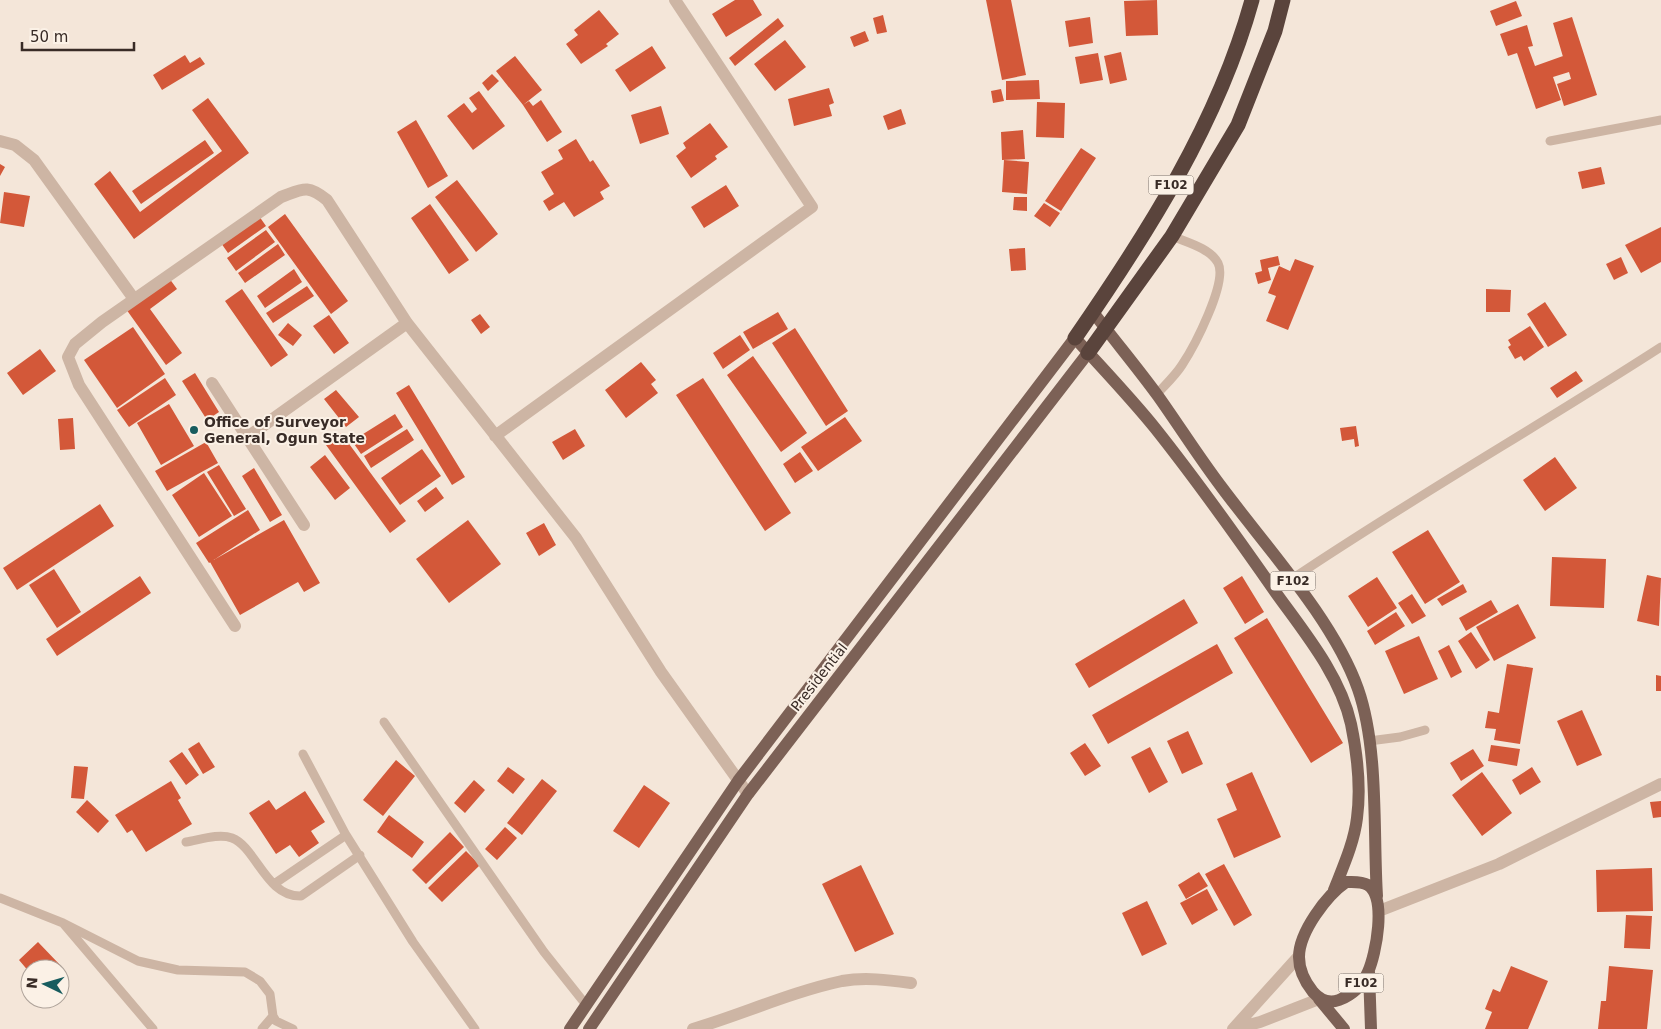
<svg xmlns="http://www.w3.org/2000/svg" width="1661" height="1029" viewBox="0 0 1661 1029" font-family="'DejaVu Sans',sans-serif">
	<style>
		.building { fill: #d35839 }
		.lines { fill: none; stroke-linecap: round; stroke-linejoin: round }
		.lane { stroke: #cdb5a4; stroke-width: 9 }
		.street { stroke: #cdb5a4; stroke-width: 12 }
		.primary { stroke: #7c6156; stroke-width: 12 }
		.highway { stroke: #5a443c; stroke-width: 15 }
		.poi-dot { fill: #175c5e; stroke: #fbf1e6; stroke-width: 2 }
		.labels { text-anchor: middle; stroke-width: 4; stroke-linejoin: round; paint-order: stroke }
		.shield { fill: #fbf1e6; stroke: #726660; stroke-width: 1 }
		.shield-label { font-size: 12px; font-weight: bold; fill: #382b26 }
		.poi-label { font-size: 14px; font-weight: bold; fill: #382b26; stroke: #fbf1e6; text-anchor: start }
		.street-label { font-size: 14px; fill: #382b26; stroke: #fbf1e6 }
	</style>
	<rect width="100%" height="100%" fill="#f4e6d9"/>
	<path class="building" d="M735,0H753L762,15L726,37L712,14Z
		M986,0H1011L1026,75L1002,80Z
		M1157,0L1158,35L1126,36L1124,1Z
		M1516,1L1522,16L1496,26L1490,11Z
		M599,10L619,34L606,44L608,46L581,64L566,44L578,35L574,30Z
		M883,15L887,32L877,34L873,18Z
		M1090,17L1093,43L1069,47L1065,21Z
		M1572,17L1597,95L1564,106L1557,84L1571,79L1569,72L1553,77L1561,100L1536,109L1517,53L1508,56L1500,34L1527,25L1533,46L1528,47L1535,66L1563,56L1566,67L1553,23Z
		M778,18L784,26L735,66L729,58Z
		M865,31L869,41L854,47L850,37Z
		M785,40L806,67L775,91L754,64Z
		M652,46L666,68L630,92L615,70Z
		M1121,52L1127,80L1110,84L1104,56Z
		M1098,53L1103,80L1080,84L1075,57Z
		M185,55L190,63L200,57L205,64L162,90L153,75Z
		M515,56L542,90L523,105L496,71Z
		M492,74L499,81L488,91L482,83Z
		M1039,80L1040,99L1006,100V81Z
		M829,88L834,103L829,105L832,116L794,126L788,99Z
		M1001,89L1004,101L993,103L991,91Z
		M479,91L505,126L473,150L447,116L464,103L472,113L477,109L469,98Z
		M208,98L249,153L134,239L94,184L110,171L140,212L222,151L192,110Z
		M541,100L562,132L547,142L523,105L529,101L533,106Z
		M1037,102L1065,103L1064,138L1036,137Z
		M661,106L669,134L640,144L631,115Z
		M901,109L906,124L888,130L883,116Z
		M416,120L448,176L428,188L397,132Z
		M710,123L728,147L715,156L717,159L691,178L676,156L686,148L683,143Z
		M1023,130L1025,159L1002,160L1001,132Z
		M576,139L590,162L593,160L610,186L600,192L604,199L574,217L564,202L549,211L543,201L554,194L541,172L563,159L558,150Z
		M205,140L214,153L141,204L132,191Z
		M1081,148L1096,158L1061,211L1045,201Z
		M1004,160L1029,162L1027,194L1002,192Z
		M0,164L5,167L0,176Z
		M1601,167L1605,184L1582,189L1578,172Z
		M457,180L498,234L476,252L435,197Z
		M726,185L739,206L704,228L691,207Z
		M4,192L30,196L24,227L0,223Z
		M1014,197H1027V211L1013,210Z
		M1044,203L1060,213L1050,227L1034,216Z
		M430,204L469,260L449,274L411,218Z
		M285,214L348,301L331,314L268,227Z
		M259,216L266,226L228,253L221,243Z
		M1661,227V262L1641,273L1625,245Z
		M266,230L275,242L236,271L227,258Z
		M278,244L285,255L245,283L238,273Z
		M1025,248L1026,270L1011,271L1009,249Z
		M1278,256L1280,265L1268,268L1271,280L1258,284L1255,273L1262,271L1260,260Z
		M1621,257L1628,273L1614,280L1606,264Z
		M1295,259L1314,266L1288,330L1266,321L1276,296L1268,293L1279,266L1290,271Z
		M294,269L302,282L265,308L257,296Z
		M169,278L177,289L150,309L182,353L166,365L126,309Z
		M307,286L314,296L273,323L266,313Z
		M242,289L288,355L271,367L225,301Z
		M1486,289L1511,290L1510,312H1486Z
		M1545,302L1567,335L1548,347L1527,314Z
		M778,312L788,329L753,349L743,332Z
		M480,314L490,327L481,334L471,320Z
		M329,315L349,343L334,354L313,326Z
		M288,323L302,335L293,346L278,335Z
		M1530,326L1544,347L1524,361L1521,356L1515,359L1508,347L1511,345L1508,340Z
		M133,327L165,374L117,408L84,360Z
		M795,328L848,411L826,426L772,343Z
		M740,335L750,350L723,369L713,353Z
		M40,349L56,371L23,395L7,373Z
		M753,356L807,433L781,452L727,375Z
		M641,362L656,380L651,384L658,393L626,418L605,390Z
		M1576,371L1583,381L1557,398L1550,388Z
		M195,373L219,412L207,420L182,381Z
		M165,378L176,395L129,427L117,410Z
		M703,378L791,513L765,531L676,395Z
		M409,385L465,477L452,485L396,393Z
		M336,390L359,417L346,427L324,399Z
		M169,404L194,446L161,465L137,423Z
		M395,414L403,427L361,454L352,441Z
		M845,417L862,441L818,471L801,447Z
		M73,418L75,449L60,450L58,419Z
		M1356,426L1359,446L1355,447L1354,439L1342,441L1340,428Z
		M407,429L414,440L371,468L364,456Z
		M575,429L585,446L563,460L552,442Z
		M341,433L406,521L390,533L326,445Z
		M206,442L218,463L167,491L155,471Z
		M422,449L441,476L400,505L381,478Z
		M800,452L813,471L795,483L783,464Z
		M325,455L350,488L335,500L310,467Z
		M1555,457L1577,488L1545,511L1523,480Z
		M219,465L246,509L234,516L207,472Z
		M254,468L282,515L270,522L242,476Z
		M204,473L232,516L199,537L172,495Z
		M436,487L444,498L425,512L417,501Z
		M100,504L114,526L17,590L3,568Z
		M248,510L260,530L209,563L196,543Z
		M284,520L320,583L304,592L298,582L240,615L210,562Z
		M468,520L501,564L449,603L416,559Z
		M544,523L556,545L539,556L526,533Z
		M1428,530L1460,582L1425,604L1392,552Z
		M1552,557L1606,559L1604,608L1550,606Z
		M54,569L81,612L57,628L29,585Z
		M1647,575L1661,578L1659,626L1637,621Z
		M140,576L151,593L57,656L46,639Z
		M1242,576L1264,612L1245,624L1223,588Z
		M1377,577L1397,608L1368,627L1348,596Z
		M1463,584L1467,592L1442,606L1437,599Z
		M1412,594L1426,616L1412,624L1398,603Z
		M1184,599L1198,623L1089,688L1075,664Z
		M1491,600L1498,612L1466,631L1459,618Z
		M1518,604L1536,638L1494,661L1476,627Z
		M1396,612L1405,626L1375,645L1367,631Z
		M1267,618L1343,743L1311,763L1234,638Z
		M1471,632L1490,660L1476,669L1458,641Z
		M1419,636L1438,679L1404,694L1385,651Z
		M1217,644L1233,673L1108,744L1092,715Z
		M1449,645L1462,672L1451,678L1438,651Z
		M1507,664L1533,668L1520,744L1494,740L1496,729L1485,728L1488,711L1499,713Z
		M1656,675L1661,676V691H1656Z
		M1582,710L1602,755L1577,766L1557,721Z
		M1188,731L1203,764L1182,774L1167,741Z
		M199,742L215,767L203,774L188,749Z
		M1085,743L1101,766L1085,776L1070,753Z
		M1491,745L1520,749L1517,766L1488,761Z
		M1150,747L1168,782L1149,793L1131,757Z
		M1473,749L1484,766L1461,781L1450,763Z
		M182,752L199,775L186,785L169,761Z
		M396,760L415,776L383,816L363,800Z
		M74,766L88,767L84,799L71,798Z
		M508,767L525,779L513,794L497,781Z
		M1532,767L1541,782L1520,795L1512,780Z
		M1252,772L1281,837L1234,858L1217,819L1237,810L1226,784Z
		M1482,772L1512,813L1482,836L1452,795Z
		M542,779L557,791L522,835L507,823Z
		M474,780L485,790L465,813L454,803Z
		M171,781L181,798L178,800L192,824L146,852L132,830L127,833L115,815Z
		M644,785L670,803L639,848L613,831Z
		M305,791L325,822L311,831L319,843L299,857L290,845L276,854L249,813L269,800L276,810Z
		M87,800L109,821L98,833L76,812Z
		M1661,801V817L1653,818L1650,802Z
		M389,815L424,842L412,858L377,832Z
		M505,827L517,838L497,860L485,849Z
		M450,832L464,847L426,884L412,870Z
		M466,851L480,865L442,902L428,888Z
		M1224,864L1252,915L1234,926L1205,874Z
		M861,865L894,934L855,952L822,884Z
		M1652,868L1653,911L1597,912L1596,870Z
		M1199,872L1208,886L1186,899L1178,885Z
		M1207,889L1218,910L1192,925L1180,903Z
		M1147,901L1167,944L1142,956L1122,913Z
		M1626,915L1652,916L1650,949L1624,948Z
		M38,942L61,966L57,969H30V973L19,960Z
		M1511,966L1548,981L1528,1029H1485L1492,1012L1485,1009L1493,989L1500,992Z
		M1609,966L1653,970L1647,1029H1598L1601,1001H1606Z"/>
	<g class="lines">
		<path class="lane" d="M1550,141L1661,120
			M1157,394C1165,385 1175,376 1182,365C1194,347 1228,282 1218,263C1210,248 1186,242 1172,236
			M1292,579C1412,498 1539,426 1661,347
			M384,722L544,952L587,1006
			M1369,741L1400,737L1425,730
			M303,754L346,835L413,942L475,1029
			M186,842C199,840 219,833 232,838C256,847 266,897 301,896L360,855
			M274,884L346,835
			M0,898L63,923L153,1029
			M63,923L138,961L178,970L245,972L260,981L270,994L273,1016L276,1021L293,1029
			M262,1029L273,1016"/>
		<path class="street" d="M0,141L15,145L34,160L134,299
			M212,383L304,525
			M249,436L407,323
			M495,436L812,207L675,0
			M235,626L79,385L68,357L75,344L102,322L281,197C303,189 307,184 327,200L407,323L576,538L661,672L748,794
			M1379,911L1499,864L1661,784
			M1234,1028L1299,956
			M693,1029C743,1014 791,992 842,981C865,977 888,980 911,983
			M1233,1029L1260,1022L1319,999"/>
		<path class="primary" d="M1093,312C1114,340 1137,367 1158,396C1180,427 1200,459 1223,489C1267,548 1334,621 1358,689C1379,749 1373,832 1377,896
			M1346,882C1353,882 1361,881 1368,885C1387,898 1376,954 1368,972C1362,986 1352,995 1339,1000C1328,1004 1320,1000 1313,992C1305,982 1299,969 1299,957C1299,932 1327,895 1346,882Z
			M1369,972L1371,1029
			M1319,999L1344,1029
			M570,1029L738,781L1075,338C1102,368 1130,397 1155,428C1198,482 1237,537 1276,593C1304,632 1340,675 1351,724C1357,753 1361,788 1357,818C1354,843 1343,867 1334,890
			M589,1029L748,794L1088,353"/>
		<path class="highway" d="M1075,338C1147,234 1218,123 1252,0
			M1088,353L1172,236L1238,125L1275,31L1283,0"/>
	</g>
	<circle class="poi-dot" cx="194" cy="430" r="5"/>
	<g class="labels">
		<g class="shield">
			<rect x="1148.5" y="175.5" width="45" height="19" rx="4"/>
			<rect x="1270.5" y="571.5" width="45" height="19" rx="4"/>
			<rect x="1338.5" y="973.5" width="45" height="19" rx="4"/>
		</g>
		<g class="shield-label">
			<text x="1171" y="189">F102</text>
			<text x="1293" y="585">F102</text>
			<text x="1361" y="987">F102</text>
		</g>
		<g class="poi-label">
			<text x="204" y="427">Office of Surveyor<tspan x="204" dy="16">General, Ogun State</tspan></text>
		</g>
		<g class="street-label">
			<text transform="translate(819 677) rotate(-52)" y="5">Presidential</text>
		</g>
	</g>
	<g transform="translate(45 984) rotate(275)"><circle r="24" fill="#fbf1e6" stroke="#ada299"/>
	<path d="M0-4L9 19L0 12L-9 19Z" fill="#175c5e"/>
	<text y="-8" font-size="14" font-weight="bold" text-anchor="middle" fill="#382b26">N</text>
	</g>
	<path d="M22 42v8h112v-8" fill="none" stroke="#382b26" stroke-width="2.5"/>
	<text x="30" y="42" font-size="15" fill="#382b26" stroke="#fbf1e6" stroke-width="4" paint-order="stroke">50 m</text>
</svg>
